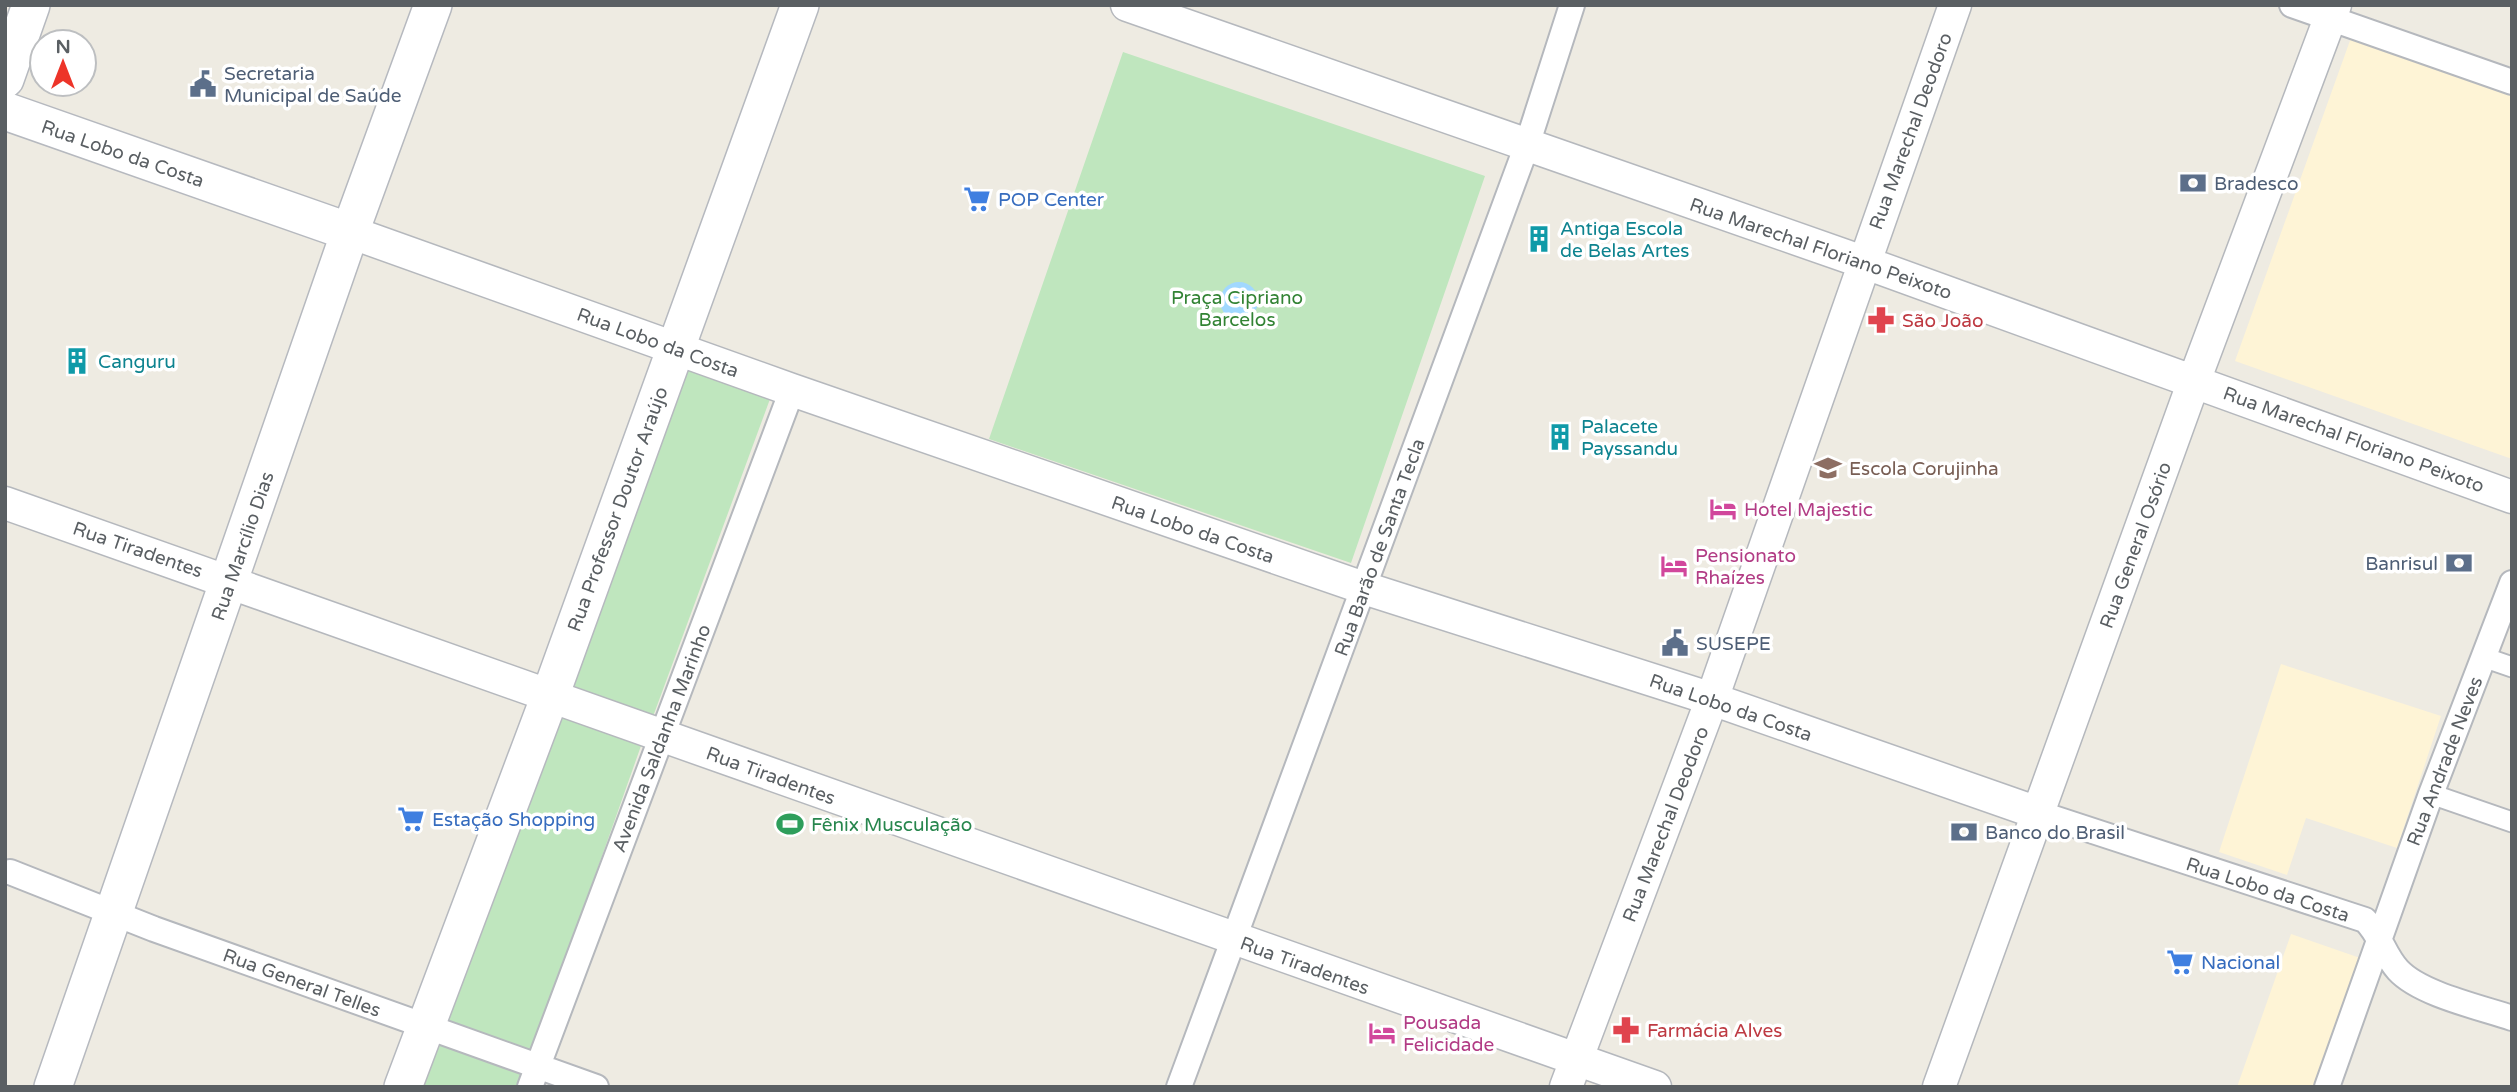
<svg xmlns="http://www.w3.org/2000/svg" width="2517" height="1092" viewBox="0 0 2517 1092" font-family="'Varela Round',sans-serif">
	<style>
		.commercial { fill: #fef4d6 }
		.green { fill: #bfe6be }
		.water { fill: #a1d8ff }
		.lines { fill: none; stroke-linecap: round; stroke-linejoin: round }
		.pedestrian-casing { stroke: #b5b8bd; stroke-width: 23 }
		.minor-casing { stroke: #b5b8bd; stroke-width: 28 }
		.tertiary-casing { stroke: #b5b8bd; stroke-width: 35 }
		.secondary-casing { stroke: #b6b9bf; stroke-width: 40 }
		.pedestrian { stroke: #fff; stroke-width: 19 }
		.minor { stroke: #fff; stroke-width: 24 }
		.tertiary { stroke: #fff; stroke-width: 32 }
		.secondary { stroke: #fff; stroke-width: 37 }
		.labels { text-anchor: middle; stroke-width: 7; stroke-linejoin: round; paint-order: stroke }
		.service-label { font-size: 19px; fill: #4e5e75; stroke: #fff; text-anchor: start }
		.street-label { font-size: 19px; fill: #5a5f63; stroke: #fff }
		.shop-label { font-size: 19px; fill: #366cbe; stroke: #fff; text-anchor: start }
		.culture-label { font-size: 19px; fill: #0d838f; stroke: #fff; text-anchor: start }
		.park-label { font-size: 19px; fill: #328334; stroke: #fff }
		.health-label { font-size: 19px; fill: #be3a42; stroke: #fff; text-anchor: start }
		.education-label { font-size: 19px; fill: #785e54; stroke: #fff; text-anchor: start }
		.hotel-label { font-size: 19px; fill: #b23c85; stroke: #fff; text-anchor: start }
		.leisure-label { font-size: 19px; fill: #27864d; stroke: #fff; text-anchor: start }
	</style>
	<rect width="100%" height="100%" fill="#eeebe2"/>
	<path class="commercial" d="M2352,35L2512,92V459L2235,361Z
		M2281,664L2441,716L2397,848L2306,818L2287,875L2219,852Z
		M2291,934L2363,959L2317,1087H2237Z"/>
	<path class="green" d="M1123,52L1485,176L1351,563L989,439Z
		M684,369L770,399L651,722L562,689Z
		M554,712L642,743L532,1054L439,1021Z
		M431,1037L525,1073L519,1087H412Z"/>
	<path class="water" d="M1220 301a19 19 0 1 1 38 0a19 19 0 1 1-38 0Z"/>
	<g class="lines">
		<defs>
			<path id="pedestrian" d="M2483,657L2512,667
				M2431,794L2512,822"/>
			<path id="minor" d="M2292,5L2512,82
				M2038,813L2365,920C2380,934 2384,955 2398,970C2420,994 2479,1007 2512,1018
				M10,872L154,929L596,1087
				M530,1087L792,390
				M1179,1087L1527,145L1572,5
				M2327,1087L2431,794L2512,583"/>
			<path id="tertiary" d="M1127,5L1863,262L2512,497
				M350,232L792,390L1364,588L1712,699L2038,813
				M5,503L1655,1087
				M1566,1087L1712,699L1955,5
				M1939,1087L2194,381L2335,5"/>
			<path id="secondary" d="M5,79L31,5
				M5,111L350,232
				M53,1087L350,232L433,5
				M403,1087L550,696L800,5"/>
		</defs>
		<use href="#pedestrian" class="pedestrian-casing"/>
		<use href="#minor" class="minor-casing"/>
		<use href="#tertiary" class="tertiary-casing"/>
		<use href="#secondary" class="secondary-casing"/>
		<use href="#pedestrian" class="pedestrian"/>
		<use href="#minor" class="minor"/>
		<use href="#tertiary" class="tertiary"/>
		<use href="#secondary" class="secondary"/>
	</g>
	<defs>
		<symbol id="civic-bare" viewBox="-9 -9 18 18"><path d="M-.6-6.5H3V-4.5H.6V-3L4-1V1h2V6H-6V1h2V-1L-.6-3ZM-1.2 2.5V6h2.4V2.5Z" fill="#5c6f8a" stroke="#fff" stroke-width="2.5" paint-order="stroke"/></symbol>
		<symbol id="bank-bare" viewBox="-9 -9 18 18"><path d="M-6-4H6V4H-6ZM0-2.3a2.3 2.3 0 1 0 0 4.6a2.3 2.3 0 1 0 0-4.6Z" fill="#5c6f8a" stroke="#fff" stroke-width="2.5" paint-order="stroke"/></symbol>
		<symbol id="supermarket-bare" viewBox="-9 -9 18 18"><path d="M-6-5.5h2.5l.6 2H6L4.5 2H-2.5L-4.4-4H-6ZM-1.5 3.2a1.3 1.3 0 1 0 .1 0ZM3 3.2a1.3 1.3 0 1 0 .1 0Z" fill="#3f7fe0" stroke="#fff" stroke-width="2.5" paint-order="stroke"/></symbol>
		<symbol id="building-bare" viewBox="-9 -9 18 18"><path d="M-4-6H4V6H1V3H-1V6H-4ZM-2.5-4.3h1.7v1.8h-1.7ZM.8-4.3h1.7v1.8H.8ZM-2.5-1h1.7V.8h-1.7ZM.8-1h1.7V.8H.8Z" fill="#0f9aa8" stroke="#fff" stroke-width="2.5" paint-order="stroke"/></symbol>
		<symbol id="pharmacy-bare" viewBox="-9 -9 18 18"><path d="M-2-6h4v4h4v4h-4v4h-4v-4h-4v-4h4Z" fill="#e0444e" stroke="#fff" stroke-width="2.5" paint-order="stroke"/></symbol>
		<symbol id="school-bare" viewBox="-9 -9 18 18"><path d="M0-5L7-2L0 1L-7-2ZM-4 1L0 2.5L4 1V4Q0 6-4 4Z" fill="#8d6e63" stroke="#fff" stroke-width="2.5" paint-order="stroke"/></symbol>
		<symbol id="hotel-bare" viewBox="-9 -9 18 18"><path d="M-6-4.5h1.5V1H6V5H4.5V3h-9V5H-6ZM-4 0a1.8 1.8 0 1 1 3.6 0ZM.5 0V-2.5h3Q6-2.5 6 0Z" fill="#d1479c" stroke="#fff" stroke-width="2.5" paint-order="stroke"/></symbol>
		<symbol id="stadium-bare" viewBox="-9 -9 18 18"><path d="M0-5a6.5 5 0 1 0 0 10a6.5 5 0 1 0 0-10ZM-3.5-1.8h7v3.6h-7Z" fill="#2e9e5b" stroke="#fff" stroke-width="2.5" paint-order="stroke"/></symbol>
	</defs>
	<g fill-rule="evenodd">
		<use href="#civic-bare" x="184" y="65" width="38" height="38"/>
		<use href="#bank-bare" x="2174" y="164" width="38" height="38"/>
		<use href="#supermarket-bare" x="958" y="180" width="38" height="38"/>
		<use href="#building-bare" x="1520" y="220" width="38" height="38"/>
		<use href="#pharmacy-bare" x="1862" y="301" width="38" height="38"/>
		<use href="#building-bare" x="58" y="342" width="38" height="38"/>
		<use href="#building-bare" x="1541" y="418" width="38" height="38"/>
		<use href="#school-bare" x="1809" y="449" width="38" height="38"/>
		<use href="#hotel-bare" x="1704" y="490" width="38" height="38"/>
		<use href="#bank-bare" x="2440" y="544" width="38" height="38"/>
		<use href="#hotel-bare" x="1655" y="547" width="38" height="38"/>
		<use href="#civic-bare" x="1656" y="624" width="38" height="38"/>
		<use href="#supermarket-bare" x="392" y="800" width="38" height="38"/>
		<use href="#stadium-bare" x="771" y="805" width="38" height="38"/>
		<use href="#bank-bare" x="1945" y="813" width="38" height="38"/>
		<use href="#supermarket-bare" x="2161" y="943" width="38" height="38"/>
		<use href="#pharmacy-bare" x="1607" y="1011" width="38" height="38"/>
		<use href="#hotel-bare" x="1363" y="1014" width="38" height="38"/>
	</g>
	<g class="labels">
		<g class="service-label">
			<text x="224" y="80">Secretaria<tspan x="224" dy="22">Municipal de Saúde</tspan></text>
			<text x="2214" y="190">Bradesco</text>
			<text x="2438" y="570" text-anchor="end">Banrisul</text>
			<text x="1696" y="650">SUSEPE</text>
			<text x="1985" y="839">Banco do Brasil</text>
		</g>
		<g class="street-label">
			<text transform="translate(1910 131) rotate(-70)" y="7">Rua Marechal Deodoro</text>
			<text transform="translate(123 153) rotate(19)" y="7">Rua Lobo da Costa</text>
			<text transform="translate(1821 248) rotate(19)" y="7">Rua Marechal Floriano Peixoto</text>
			<text transform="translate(658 342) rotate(20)" y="7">Rua Lobo da Costa</text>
			<text transform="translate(2354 439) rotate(20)" y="7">Rua Marechal Floriano Peixoto</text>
			<text transform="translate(617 509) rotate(-70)" y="7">Rua Professor Doutor Araújo</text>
			<text transform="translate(1193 529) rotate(19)" y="7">Rua Lobo da Costa</text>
			<text transform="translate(2135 545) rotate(-70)" y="7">Rua General Osório</text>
			<text transform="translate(242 546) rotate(-71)" y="7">Rua Marcílio Dias</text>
			<text transform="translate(1379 547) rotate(-70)" y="7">Rua Barão de Santa Tecla</text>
			<text transform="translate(138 549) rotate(19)" y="7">Rua Tiradentes</text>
			<text transform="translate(1731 707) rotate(19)" y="7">Rua Lobo da Costa</text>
			<text transform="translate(661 738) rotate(-69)" y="7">Avenida Saldanha Marinho</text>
			<text transform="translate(2444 761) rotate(-69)" y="7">Rua Andrade Neves</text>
			<text transform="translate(771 775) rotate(20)" y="7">Rua Tiradentes</text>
			<text transform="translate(1665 824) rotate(-69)" y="7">Rua Marechal Deodoro</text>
			<text transform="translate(2268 889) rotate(18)" y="7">Rua Lobo da Costa</text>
			<text transform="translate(1305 965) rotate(20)" y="7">Rua Tiradentes</text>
			<text transform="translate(302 982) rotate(20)" y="7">Rua General Telles</text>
		</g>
		<g class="shop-label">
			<text x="998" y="206">POP Center</text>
			<text x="432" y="826">Estação Shopping</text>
			<text x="2201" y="969">Nacional</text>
		</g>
		<g class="culture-label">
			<text x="1560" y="235">Antiga Escola<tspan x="1560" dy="22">de Belas Artes</tspan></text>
			<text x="98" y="368">Canguru</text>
			<text x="1581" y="433">Palacete<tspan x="1581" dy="22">Payssandu</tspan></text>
		</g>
		<g class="park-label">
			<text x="1237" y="304">Praça Cipriano<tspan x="1237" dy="22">Barcelos</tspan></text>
		</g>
		<g class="health-label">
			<text x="1902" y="327">São João</text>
			<text x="1647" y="1037">Farmácia Alves</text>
		</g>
		<g class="education-label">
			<text x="1849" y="475">Escola Corujinha</text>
		</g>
		<g class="hotel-label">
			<text x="1744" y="516">Hotel Majestic</text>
			<text x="1695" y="562">Pensionato<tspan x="1695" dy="22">Rhaízes</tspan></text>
			<text x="1403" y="1029">Pousada<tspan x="1403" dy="22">Felicidade</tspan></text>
		</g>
		<g class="leisure-label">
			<text x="811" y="831">Fênix Musculação</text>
		</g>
	</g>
	<rect width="2517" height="1092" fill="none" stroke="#5a5f63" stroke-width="14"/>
	<g transform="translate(63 63)"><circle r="33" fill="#ffffff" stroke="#bdbfc1" stroke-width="2"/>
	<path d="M0-5L12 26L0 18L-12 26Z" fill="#ed3429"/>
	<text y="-10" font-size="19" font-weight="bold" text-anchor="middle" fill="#5a5f63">N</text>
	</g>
</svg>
